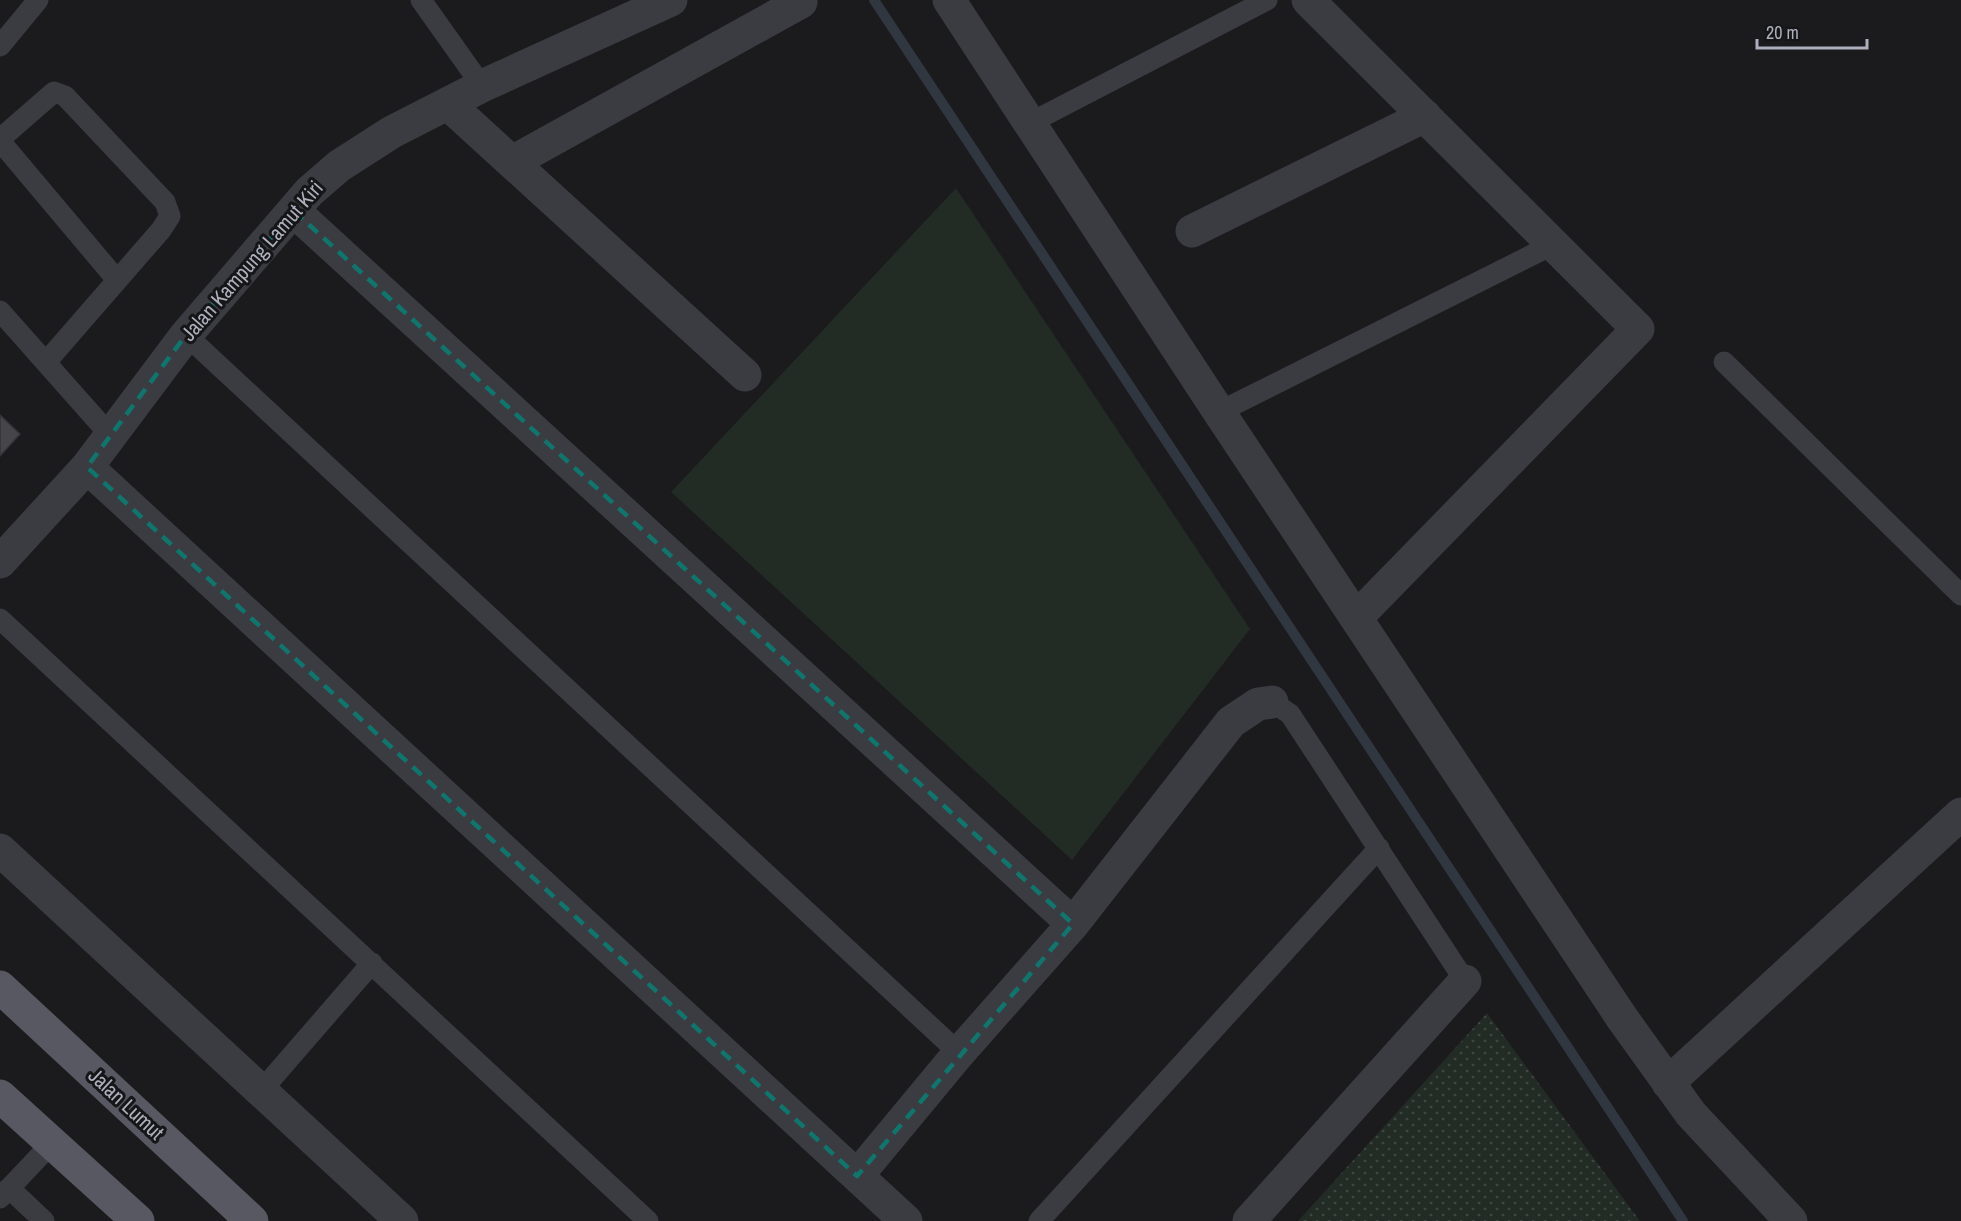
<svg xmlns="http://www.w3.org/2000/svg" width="1961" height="1221" viewBox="0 0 1961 1221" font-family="'Archivo Narrow',sans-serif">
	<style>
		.grass { fill: url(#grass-dots) }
		.green { fill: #222b24 }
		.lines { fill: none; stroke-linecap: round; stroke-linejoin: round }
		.stream { stroke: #303741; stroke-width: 10 }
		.building { fill: #45454a; stroke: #353439; stroke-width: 1.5 }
		.lane { stroke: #3b3c42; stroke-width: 21 }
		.street { stroke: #3b3c42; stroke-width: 33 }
		.primary { stroke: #575861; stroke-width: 33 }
		.marked { fill: none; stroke: #0f766e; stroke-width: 4.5; stroke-dasharray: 12 8; stroke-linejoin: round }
		.labels { text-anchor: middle; stroke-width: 6; stroke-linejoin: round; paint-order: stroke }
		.street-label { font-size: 21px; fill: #adb0bc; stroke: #161518 }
	</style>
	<defs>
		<pattern id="grass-dots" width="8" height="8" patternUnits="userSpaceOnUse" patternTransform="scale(1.5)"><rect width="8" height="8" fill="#222b24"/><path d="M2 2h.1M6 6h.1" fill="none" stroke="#3f4742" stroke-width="1.8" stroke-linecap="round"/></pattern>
	</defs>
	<rect width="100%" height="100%" fill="#1b1a1d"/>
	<path class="grass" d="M1487,1013L1640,1221H1298Z"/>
	<path class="green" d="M956,188L1250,629L1072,860L671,492Z"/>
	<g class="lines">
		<path class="stream" d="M874,0L1683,1221"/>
	</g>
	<path class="building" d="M0,415L20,434L0,456Z"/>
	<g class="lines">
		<path class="lane" d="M421,0L482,86
			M0,46L38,0
			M1028,124L1267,0
			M0,139L54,92L65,96L165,202L170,216L161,230L47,361
			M0,141L117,280
			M0,311L110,435
			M186,335L959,1053
			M1724,362L1961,595
			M1219,412L1554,244
			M0,619L648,1221
			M1272,702L1290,714L1465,981
			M261,1091L372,963
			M9,1188L44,1221
			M0,1198L52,1143
			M1039,1221L1379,848"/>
		<path class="street" d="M949,0L1219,412L1622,1018L1691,1114L1791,1221
			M1308,0L1638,329L1356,618
			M448,104L745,375
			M514,161L801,2
			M294,211L1073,924
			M1192,231L1425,116
			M87,467L906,1221
			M0,562L87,467L186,335L309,192L339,166L392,132L482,86L671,0
			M0,850L402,1221
			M1668,1083L1961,814
			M857,1176L959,1053L1073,924L1231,722L1258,704L1272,702
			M1249,1221L1465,981"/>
		<path class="primary" d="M0,987L252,1221
			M0,1096L138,1221"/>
	</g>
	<path class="marked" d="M294,211L1073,924L857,1176L87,467L186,335Z"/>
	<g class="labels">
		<g class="street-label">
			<text transform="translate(252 261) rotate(-49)" y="7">Jalan Kampung Lamut Kiri</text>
			<text transform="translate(126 1104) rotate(43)" y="7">Jalan Lumut</text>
		</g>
	</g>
	<path d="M1757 39v9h110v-9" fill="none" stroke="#adb0bc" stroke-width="3"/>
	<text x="1766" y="39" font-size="18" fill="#adb0bc" stroke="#161518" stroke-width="4.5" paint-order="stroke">20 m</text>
</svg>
